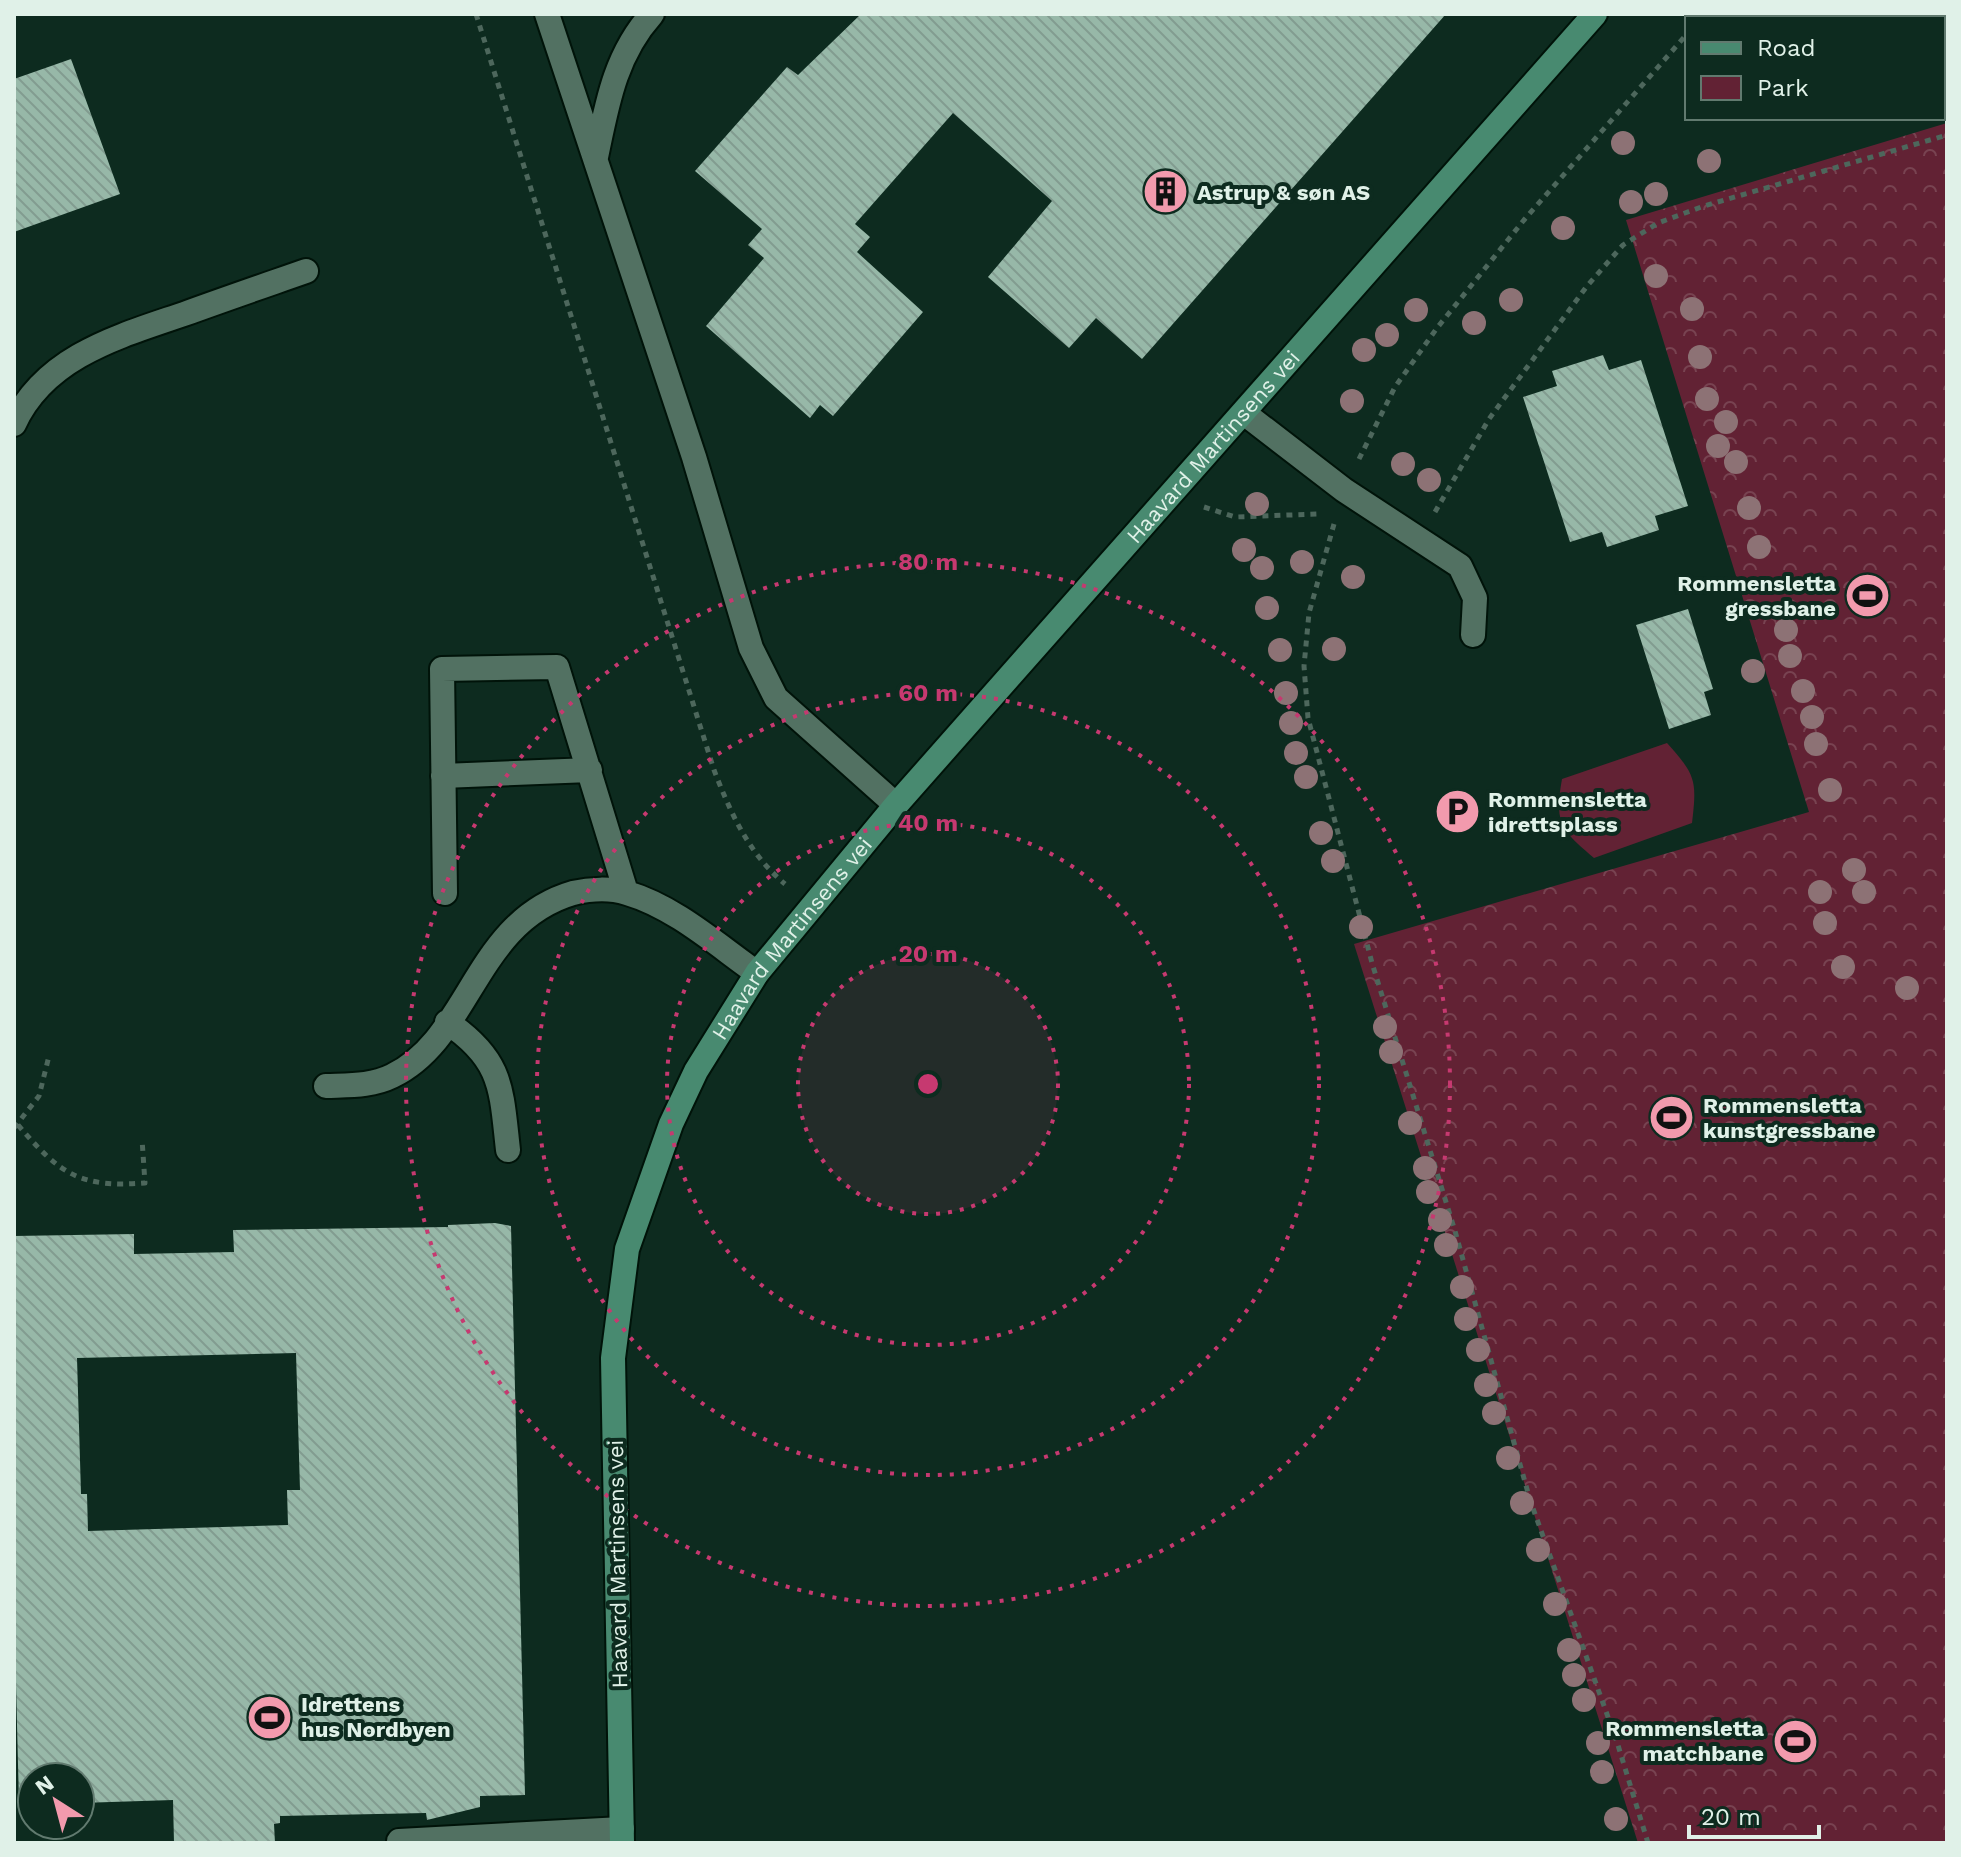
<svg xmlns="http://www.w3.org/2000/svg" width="1961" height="1857" viewBox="0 0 1961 1857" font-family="'Work Sans',sans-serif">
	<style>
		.green { fill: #622234 }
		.forest { fill: url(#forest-crowns) }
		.building { fill: url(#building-back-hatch); fill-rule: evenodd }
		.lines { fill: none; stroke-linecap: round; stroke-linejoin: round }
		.lane-casing { stroke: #001309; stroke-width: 28 }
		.secondary-casing { stroke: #001309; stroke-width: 28 }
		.path { stroke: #4d675c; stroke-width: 5; stroke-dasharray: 6 6; stroke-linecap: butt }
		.lane { stroke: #527162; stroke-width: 24 }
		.secondary { stroke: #488a70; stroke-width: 24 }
		.tree { fill: #8d7275 }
		.ring { fill: none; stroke: #c63970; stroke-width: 4; stroke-dasharray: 4 8 }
		.labels { text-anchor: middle; stroke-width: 8; stroke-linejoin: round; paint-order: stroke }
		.poi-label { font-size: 22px; font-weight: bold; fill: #e0f1e8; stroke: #0d2b1f; text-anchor: start }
		.street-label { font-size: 22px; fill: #e0f1e8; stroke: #0d2b1f }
		.centre { fill: #c63970; stroke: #0d2b1f; stroke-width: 4 }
		.ring-label { font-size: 24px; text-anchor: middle; font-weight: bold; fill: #c63970; stroke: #0d2b1f; stroke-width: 8; stroke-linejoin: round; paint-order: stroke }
	</style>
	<defs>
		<pattern id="forest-crowns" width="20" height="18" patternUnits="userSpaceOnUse" patternTransform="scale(2)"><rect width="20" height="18" fill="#622234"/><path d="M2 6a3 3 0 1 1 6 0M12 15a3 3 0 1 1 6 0" fill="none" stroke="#784351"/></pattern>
		<pattern id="building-back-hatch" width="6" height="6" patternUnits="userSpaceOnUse" patternTransform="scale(2)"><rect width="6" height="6" fill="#97b8a8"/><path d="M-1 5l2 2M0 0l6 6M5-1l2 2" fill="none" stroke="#829c90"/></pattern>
	</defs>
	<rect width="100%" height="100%" fill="#0d2b1f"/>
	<path class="green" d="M1667,743C1696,775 1697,781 1692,823L1594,858C1561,830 1554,823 1562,779Z"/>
	<path class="forest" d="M1947,123V1843H1638L1354,944L1809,812L1626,220Z"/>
	<path class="building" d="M861,14H1446L1142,359L1096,318L1069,348L988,277L1052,201L953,113L855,224L870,237L857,252L923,312L833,416L820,405L810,418L706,326L764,258L748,245L762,229L695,171L787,67L798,75Z
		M71,59L120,194L14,232V79Z
		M1603,355L1609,370L1641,360L1688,506L1655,516L1659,530L1607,547L1602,532L1570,542L1523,397L1557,386L1552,371Z
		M1688,609L1713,689L1704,692L1711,715L1669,729L1636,625Z
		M495,1223L511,1226L525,1795L480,1796V1807L427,1820L426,1813L280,1816V1823L274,1824L275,1843H174L173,1800L80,1803V1777H32V1804H19L14,1605V1236L134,1234V1254L234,1252L233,1230L448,1227V1225ZM296,1353L300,1490H287L288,1525L88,1531L87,1494H81L77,1358Z"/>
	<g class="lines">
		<defs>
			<path id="lane" d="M547,14L694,457L751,648L776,698L896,805
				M596,157C607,104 615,55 652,14
				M1244,413L1344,490L1460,566L1475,598L1473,635
				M14,424C45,356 120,336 184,314C225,299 266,285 306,271
				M443,776L590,770
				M445,893L442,669L557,667L626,892
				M447,1022C503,1060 501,1088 508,1150
				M326,1086C349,1085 372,1086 392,1076C471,1038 474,922 573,893C590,889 611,888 627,893C675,907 717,945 757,973
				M399,1841L622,1829"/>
			<g id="secondary">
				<path id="s1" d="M622,1843L613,1358L627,1249L671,1124L696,1071L757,973L896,805L1595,14"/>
			</g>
		</defs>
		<use href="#lane" class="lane-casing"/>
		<use href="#secondary" class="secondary-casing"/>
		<path class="path" d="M476,14L714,770C731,814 749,854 785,884
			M1701,18L1705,14
			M1359,459L1395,387L1437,328L1524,220L1687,34
			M1204,507L1235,517L1317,514
			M1435,512L1489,419L1587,286L1623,245L1658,223L1704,206L1947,135
			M1334,524L1309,613L1304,666L1308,718L1372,963L1455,1231L1530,1500L1617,1742L1648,1843
			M18,1125C60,1174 79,1188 145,1183L142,1139
			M14,1128L39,1096L49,1056"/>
		<use href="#lane" class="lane"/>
		<use href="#secondary" class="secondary"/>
	</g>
	<g class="tree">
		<circle cx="1623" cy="143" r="12"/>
		<circle cx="1709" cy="161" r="12"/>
		<circle cx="1656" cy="194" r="12"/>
		<circle cx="1631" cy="202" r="12"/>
		<circle cx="1563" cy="228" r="12"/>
		<circle cx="1656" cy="276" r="12"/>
		<circle cx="1511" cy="300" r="12"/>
		<circle cx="1692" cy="309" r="12"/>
		<circle cx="1416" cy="310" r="12"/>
		<circle cx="1474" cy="323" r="12"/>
		<circle cx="1387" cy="335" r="12"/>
		<circle cx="1364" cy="350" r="12"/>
		<circle cx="1700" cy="357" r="12"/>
		<circle cx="1707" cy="399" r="12"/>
		<circle cx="1352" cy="401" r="12"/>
		<circle cx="1726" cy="422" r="12"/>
		<circle cx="1718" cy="446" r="12"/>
		<circle cx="1736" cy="462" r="12"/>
		<circle cx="1403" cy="464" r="12"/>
		<circle cx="1429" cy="480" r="12"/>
		<circle cx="1257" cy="504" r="12"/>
		<circle cx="1749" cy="508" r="12"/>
		<circle cx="1759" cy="547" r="12"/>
		<circle cx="1244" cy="550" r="12"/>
		<circle cx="1302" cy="562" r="12"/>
		<circle cx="1262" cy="568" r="12"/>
		<circle cx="1353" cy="577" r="12"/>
		<circle cx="1267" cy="608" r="12"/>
		<circle cx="1786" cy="630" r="12"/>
		<circle cx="1334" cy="649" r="12"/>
		<circle cx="1280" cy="650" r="12"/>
		<circle cx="1790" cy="656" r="12"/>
		<circle cx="1753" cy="671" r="12"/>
		<circle cx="1803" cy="691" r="12"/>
		<circle cx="1286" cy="693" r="12"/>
		<circle cx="1812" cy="717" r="12"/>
		<circle cx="1291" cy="723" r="12"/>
		<circle cx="1816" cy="744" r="12"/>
		<circle cx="1296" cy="753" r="12"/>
		<circle cx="1306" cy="777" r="12"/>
		<circle cx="1830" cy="790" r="12"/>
		<circle cx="1321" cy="833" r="12"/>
		<circle cx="1333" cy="861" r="12"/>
		<circle cx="1854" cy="870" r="12"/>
		<circle cx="1820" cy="892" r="12"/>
		<circle cx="1864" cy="892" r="12"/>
		<circle cx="1825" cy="923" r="12"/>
		<circle cx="1361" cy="927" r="12"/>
		<circle cx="1843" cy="967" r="12"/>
		<circle cx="1907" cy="988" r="12"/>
		<circle cx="1385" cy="1027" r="12"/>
		<circle cx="1391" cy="1052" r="12"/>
		<circle cx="1410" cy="1123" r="12"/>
		<circle cx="1425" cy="1168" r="12"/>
		<circle cx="1428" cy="1192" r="12"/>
		<circle cx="1440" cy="1220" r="12"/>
		<circle cx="1446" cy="1245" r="12"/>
		<circle cx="1462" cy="1287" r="12"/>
		<circle cx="1466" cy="1319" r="12"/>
		<circle cx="1478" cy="1350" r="12"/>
		<circle cx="1486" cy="1385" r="12"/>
		<circle cx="1494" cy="1413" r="12"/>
		<circle cx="1508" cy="1458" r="12"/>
		<circle cx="1522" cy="1503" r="12"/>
		<circle cx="1538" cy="1550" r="12"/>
		<circle cx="1555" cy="1604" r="12"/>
		<circle cx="1569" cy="1650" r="12"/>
		<circle cx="1574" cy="1675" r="12"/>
		<circle cx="1584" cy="1700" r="12"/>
		<circle cx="1598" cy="1743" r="12"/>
		<circle cx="1602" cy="1772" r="12"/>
		<circle cx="1616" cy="1819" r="12"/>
	</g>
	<circle cx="928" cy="1084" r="130" fill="#c63970" fill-opacity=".12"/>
	<g class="ring">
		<circle cx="928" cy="1084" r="130"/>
		<circle cx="928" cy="1084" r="261"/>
		<circle cx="928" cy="1084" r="391"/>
		<circle cx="928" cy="1084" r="522"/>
	</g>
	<defs>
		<symbol id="building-disc" viewBox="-11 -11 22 22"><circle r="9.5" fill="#f29aad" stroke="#0d2b1f"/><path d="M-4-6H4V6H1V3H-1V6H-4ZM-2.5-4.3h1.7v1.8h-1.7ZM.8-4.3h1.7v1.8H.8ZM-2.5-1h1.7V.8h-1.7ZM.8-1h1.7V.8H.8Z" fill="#111"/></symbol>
		<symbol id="stadium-disc" viewBox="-11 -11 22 22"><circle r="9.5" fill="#f29aad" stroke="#0d2b1f"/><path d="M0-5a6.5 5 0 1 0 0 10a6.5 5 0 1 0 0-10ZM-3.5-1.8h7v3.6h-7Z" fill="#111"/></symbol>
		<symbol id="parking-disc" viewBox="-11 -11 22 22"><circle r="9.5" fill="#f29aad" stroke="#0d2b1f"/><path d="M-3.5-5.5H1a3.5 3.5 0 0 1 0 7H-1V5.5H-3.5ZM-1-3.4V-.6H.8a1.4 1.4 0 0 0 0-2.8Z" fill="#111"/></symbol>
	</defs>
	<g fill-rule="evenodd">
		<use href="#building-disc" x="1140" y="166" width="51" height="51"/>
		<use href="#stadium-disc" x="1842" y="570" width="51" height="51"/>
		<use href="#parking-disc" x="1432" y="786" width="51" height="51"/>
		<use href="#stadium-disc" x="1646" y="1092" width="51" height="51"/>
		<use href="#stadium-disc" x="244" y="1692" width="51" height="51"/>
		<use href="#stadium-disc" x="1770" y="1716" width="51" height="51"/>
	</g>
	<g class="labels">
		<g class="poi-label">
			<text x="1197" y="200">Astrup &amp; søn AS</text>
			<text x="1836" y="591" text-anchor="end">Rommensletta<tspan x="1836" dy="25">gressbane</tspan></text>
			<text x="1488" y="807">Rommensletta<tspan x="1488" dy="25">idrettsplass</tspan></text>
			<text x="1703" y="1113">Rommensletta<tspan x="1703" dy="25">kunstgressbane</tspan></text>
			<text x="301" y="1712">Idrettens<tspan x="301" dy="25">hus Nordbyen</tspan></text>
			<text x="1764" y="1736" text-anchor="end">Rommensletta<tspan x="1764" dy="25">matchbane</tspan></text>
		</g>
		<g class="street-label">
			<text dy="8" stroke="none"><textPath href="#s1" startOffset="1598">Haavard Martinsens vei</textPath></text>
			<text dy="8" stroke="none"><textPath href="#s1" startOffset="950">Haavard Martinsens vei</textPath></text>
			<text transform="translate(617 1564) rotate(-91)" y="8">Haavard Martinsens vei</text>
		</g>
	</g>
	<circle cx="928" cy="1084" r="12" class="centre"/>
	<g class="ring-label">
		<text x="928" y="570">80 m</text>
		<text x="928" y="701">60 m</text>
		<text x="928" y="831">40 m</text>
		<text x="928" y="962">20 m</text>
	</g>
	<rect width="1961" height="1857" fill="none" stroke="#e0f1e8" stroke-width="32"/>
	<rect x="1685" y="16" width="260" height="104" fill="#0d2b1f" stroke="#617a6f" stroke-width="2"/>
	<rect x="1701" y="42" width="40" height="12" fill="#488a70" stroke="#617a6f" stroke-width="2"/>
	<text x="1757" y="56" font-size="24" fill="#e0f1e8">Road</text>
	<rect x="1701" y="76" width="40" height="24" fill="#622234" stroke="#617a6f" stroke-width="2"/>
	<text x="1757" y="96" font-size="24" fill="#e0f1e8">Park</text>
	<g transform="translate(56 1801) rotate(324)"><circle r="38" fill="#0d2b1f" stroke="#617a6f" stroke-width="2"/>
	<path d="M0-6L14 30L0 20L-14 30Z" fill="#f29aad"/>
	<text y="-12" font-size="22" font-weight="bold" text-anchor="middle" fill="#e0f1e8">N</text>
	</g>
	<path d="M1689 1825v12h130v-12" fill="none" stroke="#e0f1e8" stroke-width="4"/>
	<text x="1701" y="1825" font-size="24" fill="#e0f1e8" stroke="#0d2b1f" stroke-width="6" paint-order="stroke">20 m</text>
</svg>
